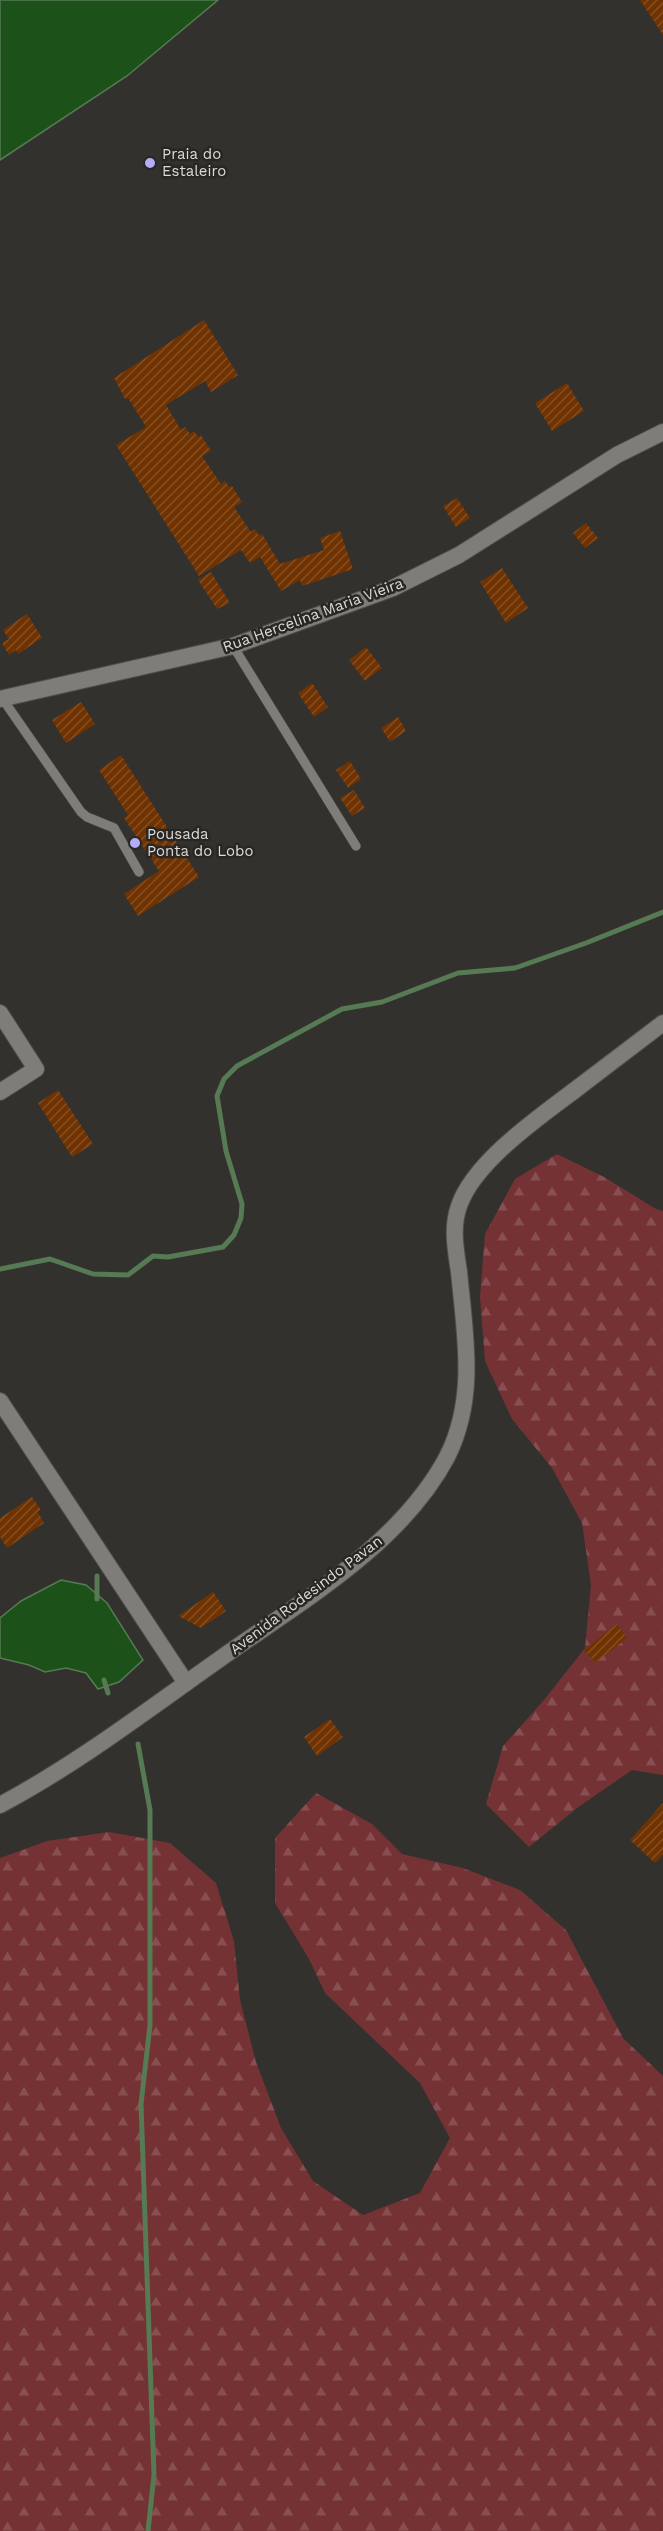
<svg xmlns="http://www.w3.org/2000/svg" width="663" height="2531" viewBox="0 0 663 2531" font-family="'Work Sans',sans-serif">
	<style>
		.forest { fill: url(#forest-firs) }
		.water { fill: #1d511a; stroke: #567a53; stroke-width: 1.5 }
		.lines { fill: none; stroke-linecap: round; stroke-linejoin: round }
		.stream { stroke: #567a53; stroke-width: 5 }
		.building { fill: url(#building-hatch) }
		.service-casing { stroke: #514f4c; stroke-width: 10 }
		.minor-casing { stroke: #514f4c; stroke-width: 18 }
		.secondary-casing { stroke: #514f4c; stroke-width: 18 }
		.service { stroke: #7f7d79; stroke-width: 9 }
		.minor { stroke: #7f7d79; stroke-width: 16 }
		.secondary { stroke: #7f7d79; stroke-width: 16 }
		.poi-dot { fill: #b5acf8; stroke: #292724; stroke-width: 2 }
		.labels { text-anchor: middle; stroke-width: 5; stroke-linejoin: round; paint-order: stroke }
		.poi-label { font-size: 15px; fill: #dcdbd8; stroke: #292724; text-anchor: start }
		.street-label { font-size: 15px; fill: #dcdbd8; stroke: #292724 }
	</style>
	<defs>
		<pattern id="forest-firs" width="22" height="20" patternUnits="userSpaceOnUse" patternTransform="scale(1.5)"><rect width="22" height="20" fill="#743234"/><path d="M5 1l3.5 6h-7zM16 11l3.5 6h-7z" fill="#874f51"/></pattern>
		<pattern id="building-hatch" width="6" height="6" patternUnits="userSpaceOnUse" patternTransform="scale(1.5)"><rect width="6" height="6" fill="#6f3200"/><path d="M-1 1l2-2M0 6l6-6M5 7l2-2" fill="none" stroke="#834f24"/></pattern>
	</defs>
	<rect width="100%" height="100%" fill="#33312d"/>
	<path class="forest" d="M557,1154L604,1177L656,1209L663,1211V1775L632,1770L577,1808L529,1847L486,1804L503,1746L544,1700L585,1648L591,1585L582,1523L552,1468L512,1419L485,1361L480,1297L485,1234L515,1179Z
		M316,1793L372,1824L402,1854L463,1868L520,1890L566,1930L623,2038L663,2076V2531H0V1858L47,1841L109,1832L170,1843L216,1883L234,1941L240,2000L256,2062L281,2128L313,2181L363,2215L420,2193L450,2138L420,2083L325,1993L308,1957L275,1903V1838Z"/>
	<path class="water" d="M0,0H218L127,76L0,160Z
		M61,1580L86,1585L107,1603L143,1660L119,1682L98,1689L86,1673L66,1668L45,1672L29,1665L0,1658V1618L21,1601Z"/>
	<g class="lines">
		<path class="stream" d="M0,1269L50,1259L93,1274L128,1275L153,1256L168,1257L223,1247L234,1235L241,1218L242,1204L226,1151L217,1096L224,1079L237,1066L342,1009L382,1002L458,973L515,968L586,943L663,912
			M97,1576V1599
			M104,1680L108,1693
			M138,1744L150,1810V2025L141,2104L154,2475L148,2531"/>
	</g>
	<path class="building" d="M640,0H663V35Z
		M204,320L238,375L211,392L205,381L166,405L181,430L185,427L190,434L194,431L198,437L201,435L211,451L202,456L221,484L225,481L229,487L232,486L242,502L234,507L251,532L255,529L259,535L262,534L280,564L324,550L320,538L340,531L353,569L302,586L300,580L281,591L260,557L250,563L241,550L199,576L116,445L146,427L128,398L125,399L114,378Z
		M567,383L584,411L552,431L535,403Z
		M457,498L470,518L456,527L443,506Z
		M586,523L598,538L585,548L573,533Z
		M502,568L528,608L506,623L480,582Z
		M211,572L230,603L217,609L198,580Z
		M27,614L42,638L18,654L16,650L9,655L2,643L9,639L3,630Z
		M366,647L382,668L365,681L349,660Z
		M312,683L328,707L314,717L298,693Z
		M81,702L95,724L66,743L52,720Z
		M398,717L406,731L390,742L381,728Z
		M121,755L199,877L138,916L124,894L159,871L124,818L128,815L99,770Z
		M350,761L361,779L348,788L336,770Z
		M354,790L365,808L352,816L340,798Z
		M58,1090L93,1144L72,1157L38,1103Z
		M32,1497L41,1510L38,1512L44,1523L7,1548L0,1537V1518Z
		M213,1592L226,1611L201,1628L178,1616Z
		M617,1624L627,1638L595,1663L584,1650Z
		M330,1719L343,1737L317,1756L304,1737Z
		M663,1803V1855L655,1863L630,1840Z"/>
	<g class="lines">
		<defs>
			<path id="service" d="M233,646L356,846
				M2,698L81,812L87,817L114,828L139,872"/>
			<path id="minor" d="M0,699L233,646L393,588L459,555L617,455L663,432
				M0,1013L36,1069L0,1092
				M0,1401L186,1683"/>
			<path id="secondary" d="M0,1805C77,1764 146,1711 217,1661C298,1603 399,1547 447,1457C477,1398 465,1335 459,1272C456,1251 451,1228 459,1206C474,1162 538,1118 575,1090C604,1068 634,1045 663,1023"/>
		</defs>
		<use href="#service" class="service-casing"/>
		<use href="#minor" class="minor-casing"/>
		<use href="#secondary" class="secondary-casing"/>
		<use href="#service" class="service"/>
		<use href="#minor" class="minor"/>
		<use href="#secondary" class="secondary"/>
	</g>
	<g class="poi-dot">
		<circle cx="150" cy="163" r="6"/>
		<circle cx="135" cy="843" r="6"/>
	</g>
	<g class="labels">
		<g class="poi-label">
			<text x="162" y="159">Praia do<tspan x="162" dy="17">Estaleiro</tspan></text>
			<text x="147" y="839">Pousada<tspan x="147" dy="17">Ponta do Lobo</tspan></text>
		</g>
		<g class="street-label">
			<text transform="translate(313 615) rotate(-20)" y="5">Rua Hercelina Maria Vieira</text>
			<text transform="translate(306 1595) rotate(-37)" y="5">Avenida Rodesindo Pavan</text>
		</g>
	</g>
</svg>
